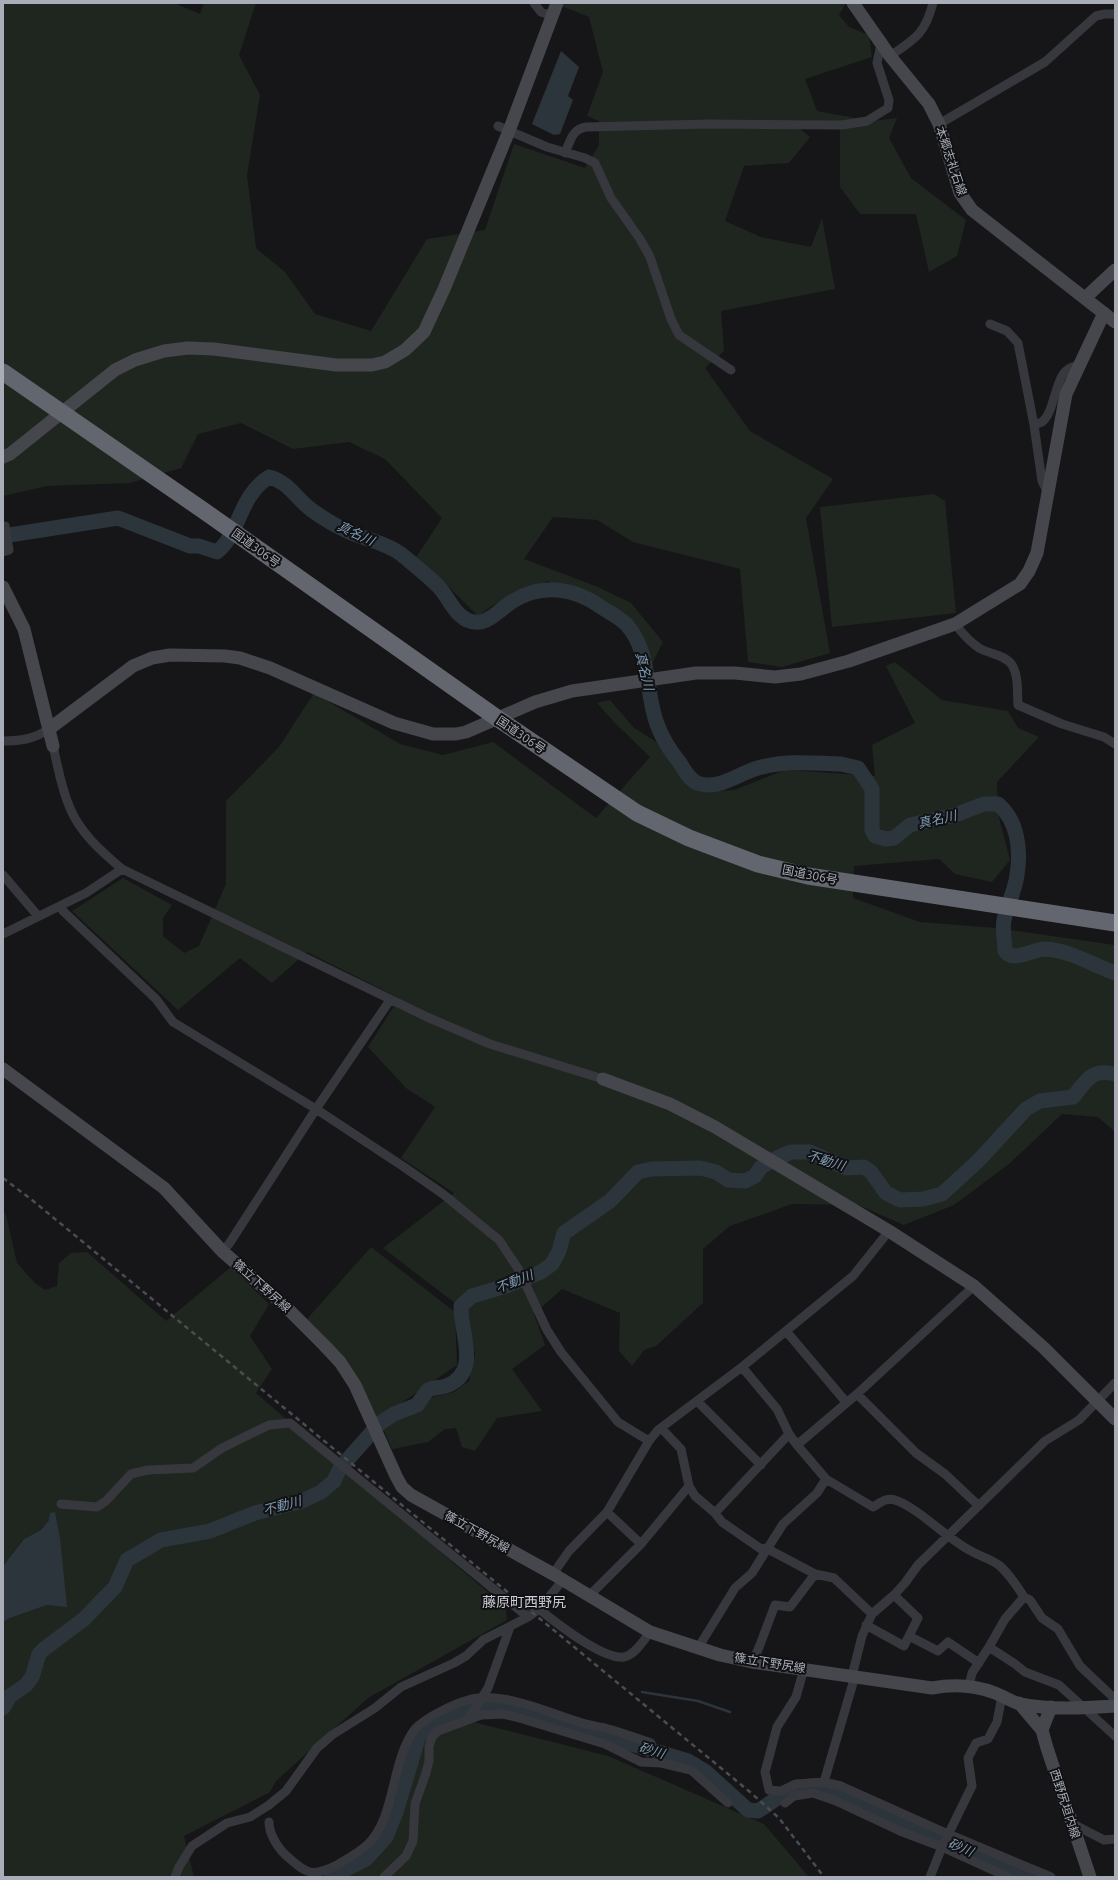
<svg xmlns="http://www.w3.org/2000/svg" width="1118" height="1880" viewBox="0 0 1118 1880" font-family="Ubuntu,'Noto Sans JP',sans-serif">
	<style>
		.green { fill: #1e261f }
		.water { fill: #2c353c }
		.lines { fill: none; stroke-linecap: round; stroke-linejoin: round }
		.stream { stroke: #2c353c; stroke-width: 2.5 }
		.river { stroke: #2c353c; stroke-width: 15 }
		.street { stroke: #37383d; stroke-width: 9 }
		.secondary { stroke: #45474d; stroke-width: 13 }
		.highway { stroke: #63666e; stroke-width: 17 }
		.rail { stroke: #4a4c52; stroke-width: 2.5; stroke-dasharray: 5 4; stroke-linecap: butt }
		.labels { text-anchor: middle; stroke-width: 4; stroke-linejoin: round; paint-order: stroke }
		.street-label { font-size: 12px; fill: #a8adb8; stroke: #111113 }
		.water-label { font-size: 13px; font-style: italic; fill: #7f9bb3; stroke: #111113 }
		.quarter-label { font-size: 14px; fill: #c9ccd4; stroke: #111113 }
	</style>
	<rect width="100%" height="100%" fill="#161618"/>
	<path class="green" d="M3,3H174L200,14L204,3H256L239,55L260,95L247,175L256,248L285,272L315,314L371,331L427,239L485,230L514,144L585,168L599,145V121L587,116L603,72L589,17L554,3H846L839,15L849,27L869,35L872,57L805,79L817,111L872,121L897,118L889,138L911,178L966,220L957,256L929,272L916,214H860L840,187V122L789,120L810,137L789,163L744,166L725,221L761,237L811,247L822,218L835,289L721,311L724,351L705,368L750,431L833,479L806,518L830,653L782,667L748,662L740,569L633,542L597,520L553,517L524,559L598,587L631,603L663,642L649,670C636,611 600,597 547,581L492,606L478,616L449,587L415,559L442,518L385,459L349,442L293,449L241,423L198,434L181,468L130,483L47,486L3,496Z
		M934,494L945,501L956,613L832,627L820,507Z
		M895,662L942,700L1008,711L1018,728L1039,737L997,782L998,814L1010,860L992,882L955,874L939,859L854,866L853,898L920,922L996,928L1115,945V1132L1098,1117L1062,1114L1009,1164L954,1205L904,1225L858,1205L792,1204L730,1226L703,1249V1303L656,1346L644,1350L632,1366L619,1351L620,1313L562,1289L534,1314L545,1345L512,1369L542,1411L497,1418L475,1451L462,1447L456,1428L445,1429L428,1442L392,1449L383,1428L397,1418L420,1411L433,1397L454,1392L469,1381L475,1355L469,1314L383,1248L454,1193L401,1158L435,1107L406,1088L368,1047L399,998L307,952L272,983L240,958L178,1010L72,911L123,878L172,905L163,918V936L184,953L199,946L226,884V801L279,747L314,693L400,744L443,755L493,742L596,818L650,757L615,723L597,703L610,700L634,728L663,746L683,779L701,792L734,790L785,770L875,776L872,745L915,723L886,666Z
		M3,1210L6,1215L17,1263L35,1283L45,1290L57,1286L59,1263L71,1253L87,1252L166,1321L231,1267L269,1304L250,1336L272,1369L256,1393L506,1608L507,1620L368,1698L276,1781L270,1792L184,1836L194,1877H3V1622L10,1618L47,1605L67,1606L49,1520L41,1530L24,1539L3,1566Z
		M371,1247L455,1312L457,1365L375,1421L307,1319Z
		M470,1721L608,1756L764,1824L809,1877H326L372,1851L394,1815L428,1737Z"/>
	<path class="water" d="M561,51L579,67L568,96L573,100L560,134L554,135L532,124Z
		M55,1512L60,1538L67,1607L47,1605L10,1618L3,1622V1566L24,1539L41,1530L49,1520L50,1513Z"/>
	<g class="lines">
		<path class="stream" d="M642,1692L698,1701L730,1712"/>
		<path class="river" d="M3,536L118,518L190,546H199L217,552C241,532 238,497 269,477C288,481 297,500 313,511C323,518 334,525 345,530C363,539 385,542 401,554C413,564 427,575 438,586C448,596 453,613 467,620C486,629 499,609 513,601C542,583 575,588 601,607C609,612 620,618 626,624C651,651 645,692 657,724C662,738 671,752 680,763C684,770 689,779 697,783C718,791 739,773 758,768C784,760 814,763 841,764L858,768L872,789V830L875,836L886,839L894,838L910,825L955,815L984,804H998C1018,821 1021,850 1017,875C1015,891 1007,905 1004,920C1002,929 1005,942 1005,951C1013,963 1033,949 1045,949C1069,950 1093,965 1115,973
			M3,1708L10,1696L26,1685L32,1677L39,1654L44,1649L84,1619L115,1587L127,1560L161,1540L210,1531L255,1513L302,1501L321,1492L334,1481L339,1470L349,1458L380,1423L394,1414L417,1405L428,1390C434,1387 440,1388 446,1386C482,1373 460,1331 461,1306L472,1296L506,1286L541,1272L552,1264L559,1251L564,1233L610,1201L638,1172L652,1169L700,1168L716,1172L728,1180L745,1181L755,1176L761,1167L777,1158L791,1152H810L846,1168L864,1167L871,1172L886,1193L900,1200L923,1199L942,1194L978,1161L1026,1109L1040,1101L1073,1097C1086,1082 1090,1068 1115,1074
			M331,1877L366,1859L386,1837L396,1812L418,1739C426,1725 436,1721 451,1716C476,1707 482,1703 509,1707L688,1761L706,1772L748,1810L758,1811L788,1791L796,1787L813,1786L827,1789L1030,1877"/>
		<path class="street" d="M534,3L541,12L553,16
			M890,56C915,39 925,34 933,3
			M939,124L1045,62L1096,16L1105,14H1115
			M498,126L547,147L585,158L595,163L611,198L640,239L650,257L671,319L679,335L731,370
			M565,153C570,142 572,129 586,127L709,124L842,125L867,121L888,108L889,100L877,63L881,44
			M990,324L1007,331L1018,343L1034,425
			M1048,493L1042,481L1034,425C1036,424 1040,423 1042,422C1058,409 1053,366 1078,366
			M3,526H5L9,550L3,552
			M955,624C962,633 970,642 979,648C989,654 1006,655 1012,665C1019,676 1017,693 1018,705L1062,724L1104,737L1115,744
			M3,741C21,741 34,739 49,729
			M53,746C58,767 61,788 70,808C80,833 102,852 122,869L427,1017L490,1044L603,1079
			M3,875L38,916
			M60,906L63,911L156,999L173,1022L316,1109L404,1167L443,1194L499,1240L519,1270L547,1330L561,1352L618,1422L649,1441
			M3,934L86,893L122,869
			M222,1251L229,1244L316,1109L390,1000
			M786,1331L846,1402
			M742,1367L853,1276L889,1231
			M857,1394L916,1453L945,1474L979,1506
			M697,1401L761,1465
			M661,1428L681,1449L689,1486
			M797,1445L857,1394L974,1286
			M61,1504L97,1507L106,1501L131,1474L148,1470L193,1468L222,1448L269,1425L290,1423L528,1617
			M607,1512L641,1544L689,1486L695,1496L715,1513L789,1434
			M715,1513L722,1522L761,1549L766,1548L815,1574L834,1578L872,1614
			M553,1574L569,1551L607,1512L649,1441L658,1430L742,1367L777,1409L789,1434L797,1445L826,1479L873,1507C880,1503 887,1497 895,1500C919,1508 947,1539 971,1551C981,1557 992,1559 1000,1566C1011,1576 1017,1586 1024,1597L1005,1619L989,1647L1015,1664L1025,1672L1059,1685L1115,1736
			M590,1595L641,1544
			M1024,1597L1030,1600L1042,1618L1058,1629L1080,1666L1115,1699
			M539,1609C555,1622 603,1660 624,1657C635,1655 644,1640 650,1632
			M866,1625L904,1646L918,1618L894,1595
			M909,1636L938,1651L948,1642L979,1663
			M698,1648L735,1588L752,1573L783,1524L817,1493L826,1479
			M752,1662L758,1650L775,1605L790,1607L815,1574
			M804,1669L796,1697L777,1727L765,1772L769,1790L781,1791L798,1784L824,1782L855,1676
			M852,1676L862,1636L872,1614L894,1595L905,1583L918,1565L1045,1441L1079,1420L1115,1383
			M969,1686L972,1673L989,1647
			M468,1719L488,1688L510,1627
			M824,1782L841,1786L948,1834L1051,1877
			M785,1803L794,1796L813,1793L836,1801L900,1831L942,1847L972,1786L968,1758L976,1743L988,1739L997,1722L1002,1696
			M269,1822C269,1835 279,1850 289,1858C309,1876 314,1876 337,1865C347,1859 358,1853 367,1845C396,1819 390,1762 415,1729C425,1718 453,1704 468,1700C500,1690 547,1712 579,1722C587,1725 596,1726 605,1728C621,1732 636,1738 651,1743
			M1071,1823L1104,1840L1115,1839
			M175,1877L179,1867L192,1846L227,1823L250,1817L269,1805L286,1791L317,1748L332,1735L375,1708L401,1687L454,1663L466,1656L483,1640L528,1617L539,1609L563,1580
			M384,1877L406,1856L413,1841L415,1804L426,1773L429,1761V1746L432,1737L438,1731L481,1715L503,1714L516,1717L605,1744L641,1762L661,1763L691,1770L728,1803
			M930,1877L942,1847L1008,1877"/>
		<path class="secondary" d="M853,3L890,56L929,104L939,124L960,193L972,210L1115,322
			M1085,298L1115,270
			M3,457L10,454L115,370L135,360L164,351L188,348L214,349L336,365H372L385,362L405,350L424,332L444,289L509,131L557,3
			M3,587L24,629L53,746
			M49,729L133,666L152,658L170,655L225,656L240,658L270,668L394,723L433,734H456L466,732L535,702L572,691L696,673H735L775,677L801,674L849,661L955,624L1020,584L1029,571L1037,553L1066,394L1104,313
			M3,1069L164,1188L222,1251L287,1308L324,1345L340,1362L355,1385L396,1476L402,1487L411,1495L553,1574L650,1632L720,1655L752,1662L932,1688C954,1684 974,1685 995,1693C1003,1696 1012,1702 1020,1704C1051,1710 1084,1708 1115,1706
			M603,1079L670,1104L715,1127L889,1231L974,1286L1044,1348L1115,1419
			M1019,1703L1042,1730L1047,1748L1090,1877
			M1042,1730L1051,1707"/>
		<path class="highway" d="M3,372L207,513L497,718L637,813L689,838L758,864L808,876L1115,923"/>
		<path class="rail" d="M3,1178L32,1200L750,1792L779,1818L824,1877"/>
	</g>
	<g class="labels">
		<g class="street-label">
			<text transform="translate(951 161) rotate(71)" y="4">本郷志礼石線</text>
			<text transform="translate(256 548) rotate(36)" y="4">国道306号</text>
			<text transform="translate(521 735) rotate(34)" y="4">国道306号</text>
			<text transform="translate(810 875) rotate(11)" y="4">国道306号</text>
			<text transform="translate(262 1286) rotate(42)" y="4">篠立下野尻線</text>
			<text transform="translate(477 1532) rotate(29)" y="4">篠立下野尻線</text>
			<text transform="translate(770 1663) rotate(9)" y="4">篠立下野尻線</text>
			<text transform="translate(1065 1804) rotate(72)" y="4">西野尻垣内線</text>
		</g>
		<g class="water-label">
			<text transform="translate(356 533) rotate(25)" y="5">真名川</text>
			<text transform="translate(645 671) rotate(76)" y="5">真名川</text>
			<text transform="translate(937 819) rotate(-13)" y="5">真名川</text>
			<text transform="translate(826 1160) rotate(17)" y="5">不動川</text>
			<text transform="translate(514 1281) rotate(-22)" y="5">不動川</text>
			<text transform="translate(282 1505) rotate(-15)" y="5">不動川</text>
			<text transform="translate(652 1750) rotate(17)" y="5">砂川</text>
			<text transform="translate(961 1847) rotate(23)" y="5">砂川</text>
		</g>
		<g class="quarter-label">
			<text x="524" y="1607">藤原町西野尻</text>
		</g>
	</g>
	<rect width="1118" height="1880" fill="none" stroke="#a8adb8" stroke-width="8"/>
</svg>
